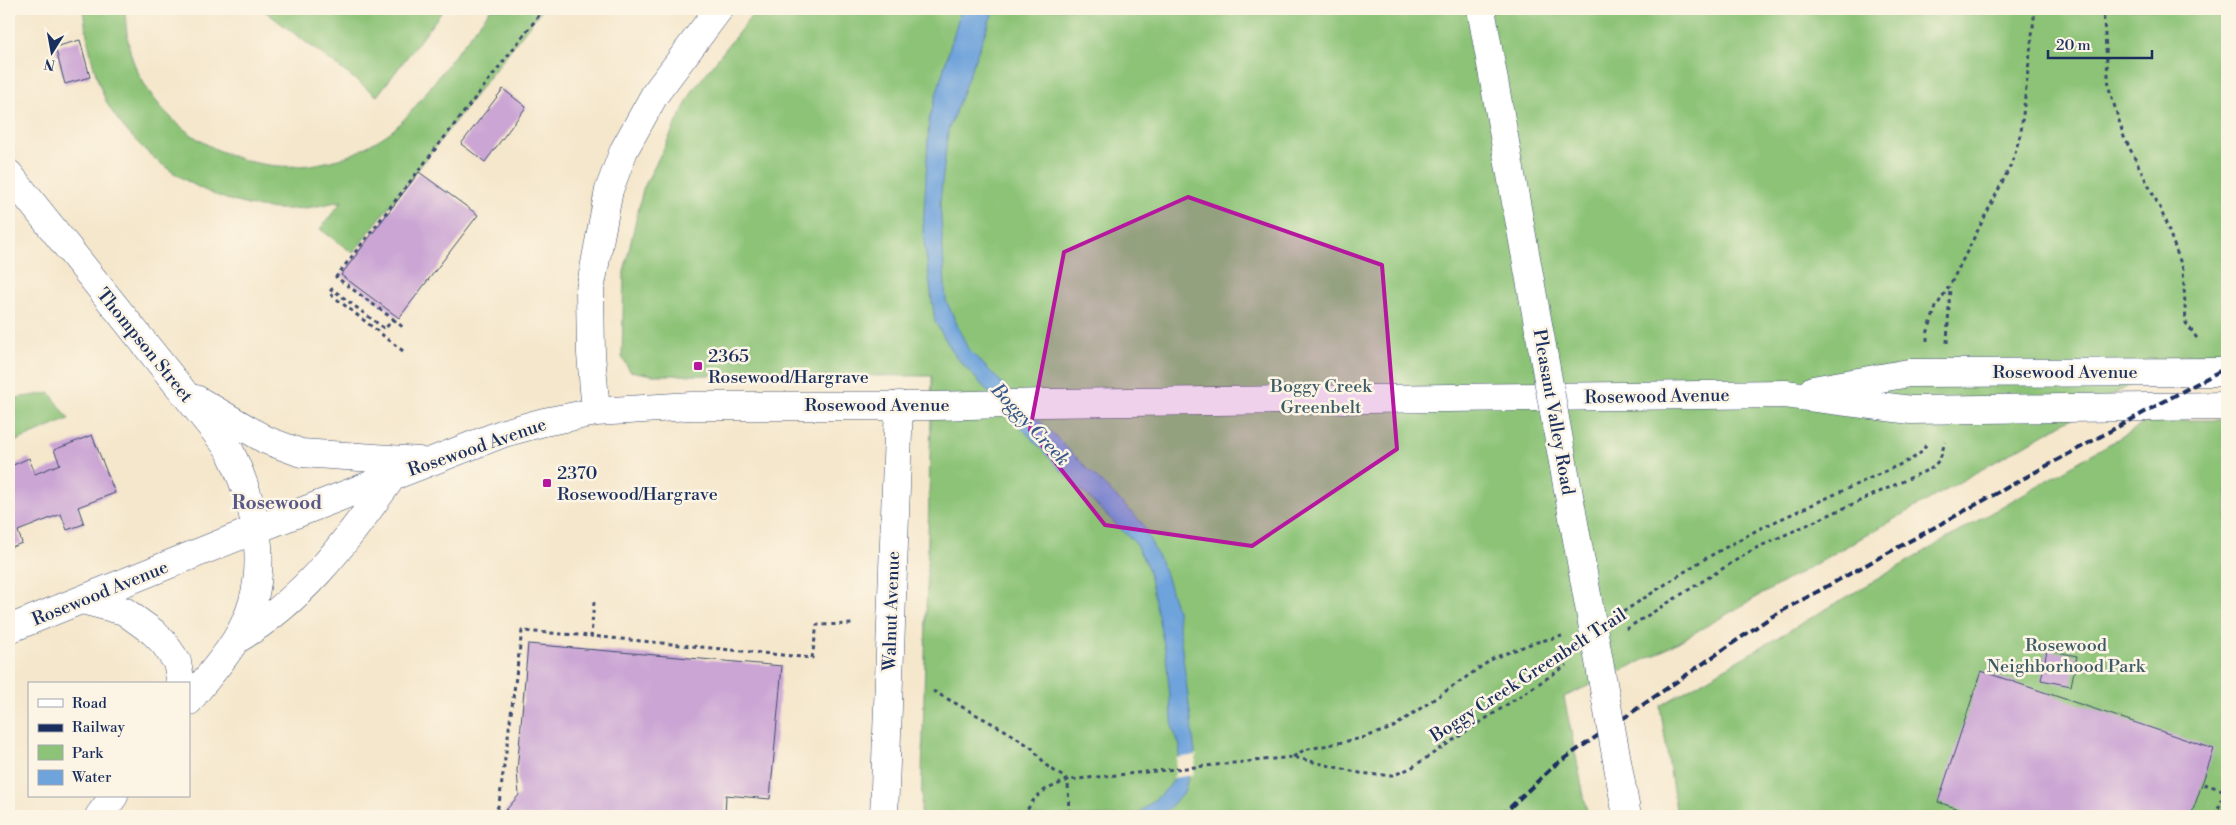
<svg xmlns="http://www.w3.org/2000/svg" width="2236" height="825" viewBox="0 0 2236 825" font-family="'Libre Bodoni',serif">
	<style>
		.green { fill: #8cc377; stroke: #54796a }
		.water { fill: #6ea3db; stroke: #44699c }
		.pier { fill: #f5e7cc }
		.building { fill: #cba5d4 }
		.lines { fill: none; stroke-linecap: round; stroke-linejoin: round }
		.minor-casing { stroke: #3c4b6e; stroke-width: 29 }
		.tertiary-casing { stroke: #3c4b6e; stroke-width: 29 }
		.path { stroke: #3c4b6e; stroke-width: 3; stroke-dasharray: 4 4; stroke-linecap: butt }
		.minor { stroke: #fff; stroke-width: 28 }
		.tertiary { stroke: #fff; stroke-width: 28 }
		.rail { stroke: #1b2f5e; stroke-width: 4; stroke-dasharray: 8 4; stroke-linecap: butt }
		.secondary-bridge-casing { stroke: #3c4b6e; stroke-width: 29; stroke-linecap: butt }
		.secondary-bridge { stroke: #fff; stroke-width: 28 }
		.marked { fill: #b5179e; fill-opacity: 0.2; stroke: #b5179e; stroke-width: 4; stroke-linejoin: round }
		.poi-dot { fill: #b5179e; stroke: #fcf5e5; stroke-width: 2 }
		.labels { text-anchor: middle; stroke-width: 5; stroke-linejoin: round; paint-order: stroke }
		.street-label { font-size: 18px; fill: #1b2f5e; stroke: #fcf5e5 }
		.poi-label { font-size: 18px; fill: #1b2f5e; stroke: #fcf5e5; text-anchor: start }
		.park-label { font-size: 18px; fill: #3d5b66; stroke: #fcf5e5 }
		.water-label { font-size: 19px; font-style: italic; fill: #38588a; stroke: #fcf5e5 }
		.neighbourhood-label { font-size: 19px; font-weight: bold; fill: #595887; stroke: #fcf5e5 }
	</style>
	<rect width="100%" height="100%" fill="#fcf5e5"/>
	<filter id="ink" filterUnits="userSpaceOnUse"><feTurbulence type="fractalNoise" baseFrequency=".02" numOctaves="2"/><feDisplacementMap in="SourceGraphic" scale="10" xChannelSelector="R" yChannelSelector="G"/><feConvolveMatrix kernelMatrix="1 2 1 2 8 2 1 2 1" color-interpolation-filters="sRGB"/></filter>
	<filter id="wash" filterUnits="userSpaceOnUse"><feTurbulence type="fractalNoise" baseFrequency=".0096" numOctaves="4" result="noise"/><feDisplacementMap in="SourceGraphic" scale="20" xChannelSelector="R" yChannelSelector="G"/><feGaussianBlur stdDeviation="1.12" result="paint"/><feColorMatrix in="noise" values="0 0 0 0 0 0 0 0 0 0 0 0 0 0 0 0 0 1.4 0 .05"/><feComposite in="paint" operator="in"/></filter>
	<g filter="url(#wash)">
		<rect width="100%" height="100%" fill="#f5e7cc"/>
		<path class="green" d="M83,9H125C126,25 127,42 132,58C158,129 235,175 310,165C328,162 348,158 364,148C373,143 384,137 393,130C409,116 422,98 435,81C453,57 472,33 491,9H542L353,253L320,229L342,201C329,203 317,207 304,208C246,215 185,188 144,149C130,135 115,119 106,101C93,73 87,39 83,9Z
			M262,9H444L377,96Z
			M757,9H2227V355H2183L1657,654L1564,697L1588,816H921L932,376L653,375L630,371L622,357L624,272L643,189L693,90Z
			M50,393L69,419L9,444V399Z
			M2150,420H2227V816H1677L1660,706Z"/>
		<path class="water" d="M961,9H994L948,131L940,202L946,300L968,349L1142,523L1165,572L1177,610L1195,752L1184,793L1161,816H1135L1168,788L1177,775L1180,746L1173,729L1166,655L1148,568L1135,543L1059,468L956,357L935,322L923,233L929,120Z"/>
		<path class="pier" d="M1197,755L1193,775L1173,778L1175,774L1177,758Z"/>
		<g id="blocks">
			<path class="building" d="M80,40L90,77L65,84L55,47Z
				M503,89L526,107L485,162L461,144Z
				M419,172L478,215L399,318L341,275Z
				M92,435L115,493L78,507L84,524L67,530L61,514L18,531L22,543L9,548V484L12,483L9,467L29,458L35,474L60,464L54,450Z
				M528,644L782,666L770,799L726,795L725,816H501L519,795L517,771Z
				M2047,650L2077,656L2071,686L2041,680Z
				M1981,671L2214,749L2191,816H1979L1938,802Z"/>
		</g>
	</g>
	<g filter="url(#ink)">
		<use href="#blocks" fill-opacity="0" stroke="#3c4b6e" stroke-width="1"/>
		<g class="lines">
			<defs>
				<path id="minor" d="M884,816L899,405"/>
				<path id="tertiary" d="M9,174L229,449C258,510 275,579 235,641C222,662 204,681 189,701
					M1813,390L1909,373L2227,372
					M196,399L266,440L301,453L419,461
					M596,412L591,354L590,290L609,190L624,150L655,94L719,9
					M82,600L124,611L153,632L164,643L177,662L181,684
					M9,629L257,529L504,433L544,422L596,412L691,406H935L1044,403L1785,394L1911,410L2227,406
					M236,640C307,598 345,542 393,476
					M99,816L114,796"/>
			</defs>
			<use href="#minor" class="minor-casing"/>
			<use href="#tertiary" class="tertiary-casing"/>
			<path class="path" d="M2103,9L2109,88L2124,137L2161,210L2183,269L2186,323L2199,341
				M393,319L405,329
				M1927,341V334L1936,307L1950,285L2012,163L2021,132L2035,9
				M1947,343L1950,287
				M403,351L329,293L332,289L385,329L393,319L336,277L544,9
				M594,602L591,636L812,658L817,625L854,624
				M1623,612L1701,561L1759,529L1912,459L1923,451L1927,442
				M1626,629L1754,549L1932,468L1940,459L1945,442
				M933,691L1008,732L1032,748L1047,766L1068,780L1069,816
				M2225,709H2227
				M1293,757L1304,750L1362,738L1392,728L1494,658L1533,643L1562,636
				M2204,784L2226,791
				M494,816L499,804L522,631L591,636
				M1023,816L1035,798L1045,790L1068,780L1293,757L1360,773L1377,775H1394L1411,768L1567,665
				M2215,816L2227,788"/>
			<use href="#minor" class="minor"/>
			<use href="#tertiary" class="tertiary"/>
			<path class="rail" d="M1501,816L1555,765L1771,617L2227,367"/>
			<defs>
				<path id="secondary-bridge" d="M1481,9L1627,816"/>
			</defs>
			<use href="#secondary-bridge" class="secondary-bridge-casing"/>
			<use href="#secondary-bridge" class="secondary-bridge"/>
		</g>
	</g>
	<path class="marked" d="M1188,197L1382,265L1397,449L1252,546L1105,525L1030,430L1064,252Z"/>
	<g class="poi-dot">
		<rect x="693" y="361" width="10" height="10" rx="2.5"/>
		<rect x="542" y="478" width="10" height="10" rx="2.5"/>
	</g>
	<g class="labels">
		<g class="street-label">
			<text transform="translate(145 345) rotate(51)" y="6">Thompson Street</text>
			<text x="2065" y="378">Rosewood Avenue</text>
			<text transform="translate(1657 396) rotate(-1)" y="6">Rosewood Avenue</text>
			<text x="877" y="411">Rosewood Avenue</text>
			<text transform="translate(1554 412) rotate(80)" y="6">Pleasant Valley Road</text>
			<text transform="translate(477 447) rotate(-19)" y="6">Rosewood Avenue</text>
			<text transform="translate(100 593) rotate(-22)" y="6">Rosewood Avenue</text>
			<text transform="translate(891 611) rotate(-88)" y="6">Walnut Avenue</text>
			<text transform="translate(1528 675) rotate(-33)" y="6">Boggy Creek Greenbelt Trail</text>
		</g>
		<g class="poi-label">
			<text x="708" y="362">2365<tspan x="708" dy="21">Rosewood/Hargrave</tspan></text>
			<text x="557" y="479">2370<tspan x="557" dy="21">Rosewood/Hargrave</tspan></text>
		</g>
		<g class="park-label">
			<text x="1321" y="392">Boggy Creek<tspan x="1321" dy="21">Greenbelt</tspan></text>
			<text x="2066" y="651">Rosewood<tspan x="2066" dy="21">Neighborhood Park</tspan></text>
		</g>
		<g class="water-label">
			<text transform="translate(1031 424) rotate(47)" y="7">Boggy Creek</text>
		</g>
		<g class="neighbourhood-label">
			<text x="277" y="509">Rosewood</text>
		</g>
	</g>
	<rect width="2236" height="825" fill="none" stroke="#fcf5e5" stroke-width="30"/>
	<rect x="28" y="682" width="162" height="115" fill="#fcf5e5" stroke="#a2a6af"/>
	<rect x="38" y="699" width="25" height="8" fill="#ffffff" stroke="#a2a6af"/>
	<text x="72" y="708" font-size="15" fill="#1b2f5e">Road</text>
	<rect x="38" y="724" width="25" height="8" fill="#1b2f5e" stroke="#a2a6af"/>
	<text x="72" y="732" font-size="15" fill="#1b2f5e">Railway</text>
	<rect x="38" y="745" width="25" height="15" fill="#8cc377" stroke="#a2a6af"/>
	<text x="72" y="758" font-size="15" fill="#1b2f5e">Park</text>
	<rect x="38" y="770" width="25" height="15" fill="#6ea3db" stroke="#a2a6af"/>
	<text x="72" y="782" font-size="15" fill="#1b2f5e">Water</text>
	<g transform="translate(52 52) rotate(191)" stroke="#fcf5e5" stroke-width="4" paint-order="stroke">
	<path d="M0-4L9 19L0 12L-9 19Z" fill="#1b2f5e"/>
	<text y="-8" font-size="14" font-weight="bold" text-anchor="middle" fill="#1b2f5e">N</text>
	</g>
	<path d="M2048 50v8h104v-8" fill="none" stroke="#1b2f5e" stroke-width="2.5"/>
	<text x="2056" y="50" font-size="15" fill="#1b2f5e" stroke="#fcf5e5" stroke-width="4" paint-order="stroke">20 m</text>
</svg>
